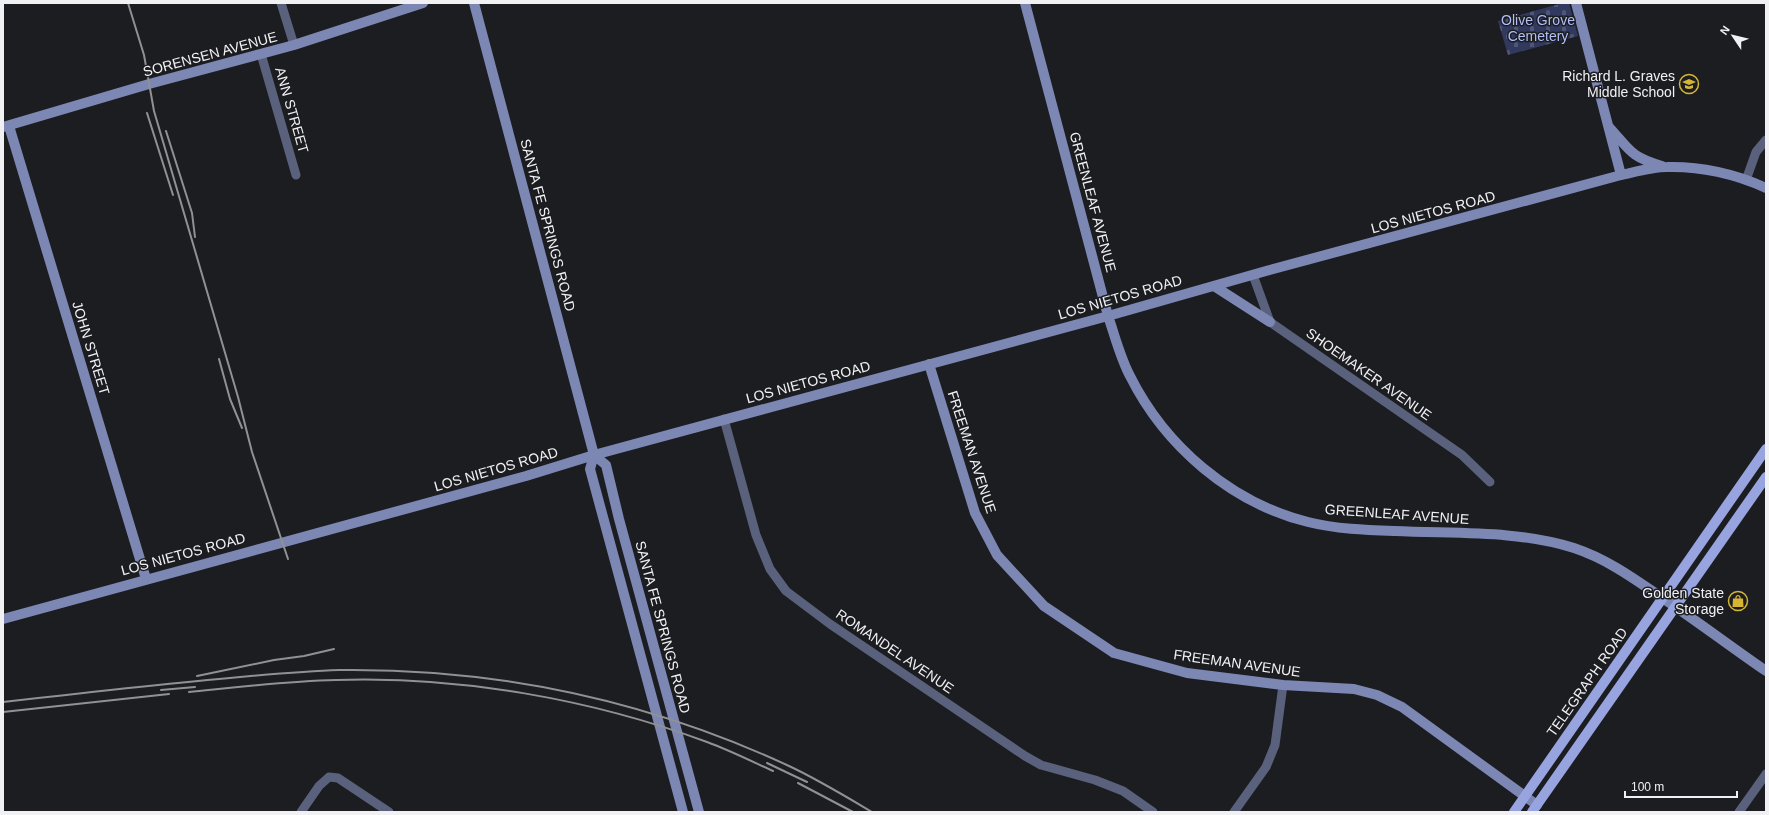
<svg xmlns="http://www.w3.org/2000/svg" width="1769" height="815" viewBox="0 0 1769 815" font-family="Helvetica,sans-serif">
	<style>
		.cemetery { fill: url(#cemetery-stones) }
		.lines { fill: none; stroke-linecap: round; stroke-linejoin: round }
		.street { stroke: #5a617d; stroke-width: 9 }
		.secondary { stroke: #7c87b4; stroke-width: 10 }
		.primary { stroke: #97a4df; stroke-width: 10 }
		.rail { stroke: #909194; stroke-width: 2 }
		.labels { text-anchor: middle; stroke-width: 3; stroke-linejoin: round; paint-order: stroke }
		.park-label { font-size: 14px; fill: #b2bff6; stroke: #1c1d21 }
		.street-label { font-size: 14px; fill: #f1f1f4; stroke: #1c1d21 }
		.poi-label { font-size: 14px; fill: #f1f1f4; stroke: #1c1d21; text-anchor: end }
	</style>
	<defs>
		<pattern id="cemetery-stones" width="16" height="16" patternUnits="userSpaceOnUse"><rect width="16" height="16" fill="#32395f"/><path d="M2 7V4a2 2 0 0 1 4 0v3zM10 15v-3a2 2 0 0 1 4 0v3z" fill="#505677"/></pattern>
	</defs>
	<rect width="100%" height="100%" fill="#1c1d21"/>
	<path class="cemetery" d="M1563,3H1569L1578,36L1508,55L1498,21Z"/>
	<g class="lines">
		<path class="street" d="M281,3L294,45
			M261,54L296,175
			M1746,180L1756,152L1766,140
			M1253,275L1270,322L1462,455L1490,482
			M724,419L756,535L770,569L786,591L830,624L1025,756L1041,765L1095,780L1123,791L1153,812
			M301,812L319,786L329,777L338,778L389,812
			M1234,812L1266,767L1275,745L1283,685
			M1739,812L1766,774"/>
		<path class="secondary" d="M474,3L594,455L590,469L683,812
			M1025,3L1108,316C1115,336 1120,357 1130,376C1165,446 1231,503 1308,522C1336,529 1366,530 1395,531C1456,534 1516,530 1574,548C1607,559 1633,578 1661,597C1697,621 1731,647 1766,671
			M1576,3L1621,175
			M9,126L146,579
			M3,127L149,84L294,45L423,3
			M1609,127C1630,150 1630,157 1662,166
			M1214,286L1270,322
			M929,364L975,513L997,555L1044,606L1114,653L1187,673L1283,685L1354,689L1377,695L1402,707L1537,805
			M594,455L606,465L619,519L699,812
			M3,619L526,476L594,455L1108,316L1266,271L1621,175C1635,172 1652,167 1667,167C1700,166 1736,174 1766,188"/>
		<path class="primary" d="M1514,812L1766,449
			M1532,812L1766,477"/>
		<path class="rail" d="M128,3L144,55L154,111L238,397L252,452L288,559
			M147,113L173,195
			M166,131L192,213L195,237
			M219,359L230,399L242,428
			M197,676L274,660L304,656L334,649
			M161,690L195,687
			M189,692C238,687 287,681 336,680C460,676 591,699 707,742C729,750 751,761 773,771
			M3,702C82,693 161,684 240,677C273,674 306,671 339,670C495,668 647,700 789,766C817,779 845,796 872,812
			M3,712L169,694
			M767,763L807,782
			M798,783L853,812"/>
	</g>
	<defs>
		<symbol id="school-ring" viewBox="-11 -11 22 22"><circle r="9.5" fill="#1c1d21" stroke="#d5b534" stroke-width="1.5"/><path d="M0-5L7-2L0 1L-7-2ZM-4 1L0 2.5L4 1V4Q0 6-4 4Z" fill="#d5b534"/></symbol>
		<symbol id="shop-ring" viewBox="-11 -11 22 22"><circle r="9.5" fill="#1c1d21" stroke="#d5b534" stroke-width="1.5"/><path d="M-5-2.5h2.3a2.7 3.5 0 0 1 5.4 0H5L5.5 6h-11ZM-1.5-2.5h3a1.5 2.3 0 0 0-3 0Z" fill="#d5b534"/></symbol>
	</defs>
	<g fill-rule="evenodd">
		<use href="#school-ring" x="1678" y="73" width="22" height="22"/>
		<use href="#shop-ring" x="1727" y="590" width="22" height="22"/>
	</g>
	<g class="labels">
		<g class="park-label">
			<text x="1538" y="25">Olive Grove<tspan x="1538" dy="16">Cemetery</tspan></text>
		</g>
		<g class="street-label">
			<text transform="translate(210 54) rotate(-15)" y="5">SORENSEN AVENUE</text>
			<text transform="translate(292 110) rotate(74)" y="5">ANN STREET</text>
			<text transform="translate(1093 202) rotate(75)" y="5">GREENLEAF AVENUE</text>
			<text transform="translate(1433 212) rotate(-15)" y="5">LOS NIETOS ROAD</text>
			<text transform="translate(548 225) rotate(75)" y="5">SANTA FE SPRINGS ROAD</text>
			<text transform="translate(1120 297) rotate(-16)" y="5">LOS NIETOS ROAD</text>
			<text transform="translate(91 348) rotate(73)" y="5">JOHN STREET</text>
			<text transform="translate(1369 374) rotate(35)" y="5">SHOEMAKER AVENUE</text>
			<text transform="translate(808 382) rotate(-15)" y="5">LOS NIETOS ROAD</text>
			<text transform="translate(972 452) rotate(72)" y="5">FREEMAN AVENUE</text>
			<text transform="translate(496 469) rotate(-16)" y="5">LOS NIETOS ROAD</text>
			<text transform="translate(1397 514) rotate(4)" y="5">GREENLEAF AVENUE</text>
			<text transform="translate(183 554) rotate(-15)" y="5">LOS NIETOS ROAD</text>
			<text transform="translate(663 627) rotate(75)" y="5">SANTA FE SPRINGS ROAD</text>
			<text transform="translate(895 651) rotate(34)" y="5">ROMANDEL AVENUE</text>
			<text transform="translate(1237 663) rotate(8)" y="5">FREEMAN AVENUE</text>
			<text transform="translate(1587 682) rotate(-55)" y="5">TELEGRAPH ROAD</text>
		</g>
		<g class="poi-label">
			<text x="1675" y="81">Richard L. Graves<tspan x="1675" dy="16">Middle School</tspan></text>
			<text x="1724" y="598">Golden State<tspan x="1724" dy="16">Storage</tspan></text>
		</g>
	</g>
	<rect width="1769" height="815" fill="none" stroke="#f1f1f4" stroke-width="8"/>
	<g transform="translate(1733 36) rotate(305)" stroke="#1c1d21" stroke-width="3" paint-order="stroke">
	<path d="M0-3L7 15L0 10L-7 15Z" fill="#f1f1f4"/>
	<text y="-6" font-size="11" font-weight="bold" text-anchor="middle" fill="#f1f1f4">N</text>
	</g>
	<path d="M1625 791v6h112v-6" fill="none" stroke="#f1f1f4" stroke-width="2"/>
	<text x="1631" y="791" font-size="12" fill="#f1f1f4" stroke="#1c1d21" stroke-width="3" paint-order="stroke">100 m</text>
</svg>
